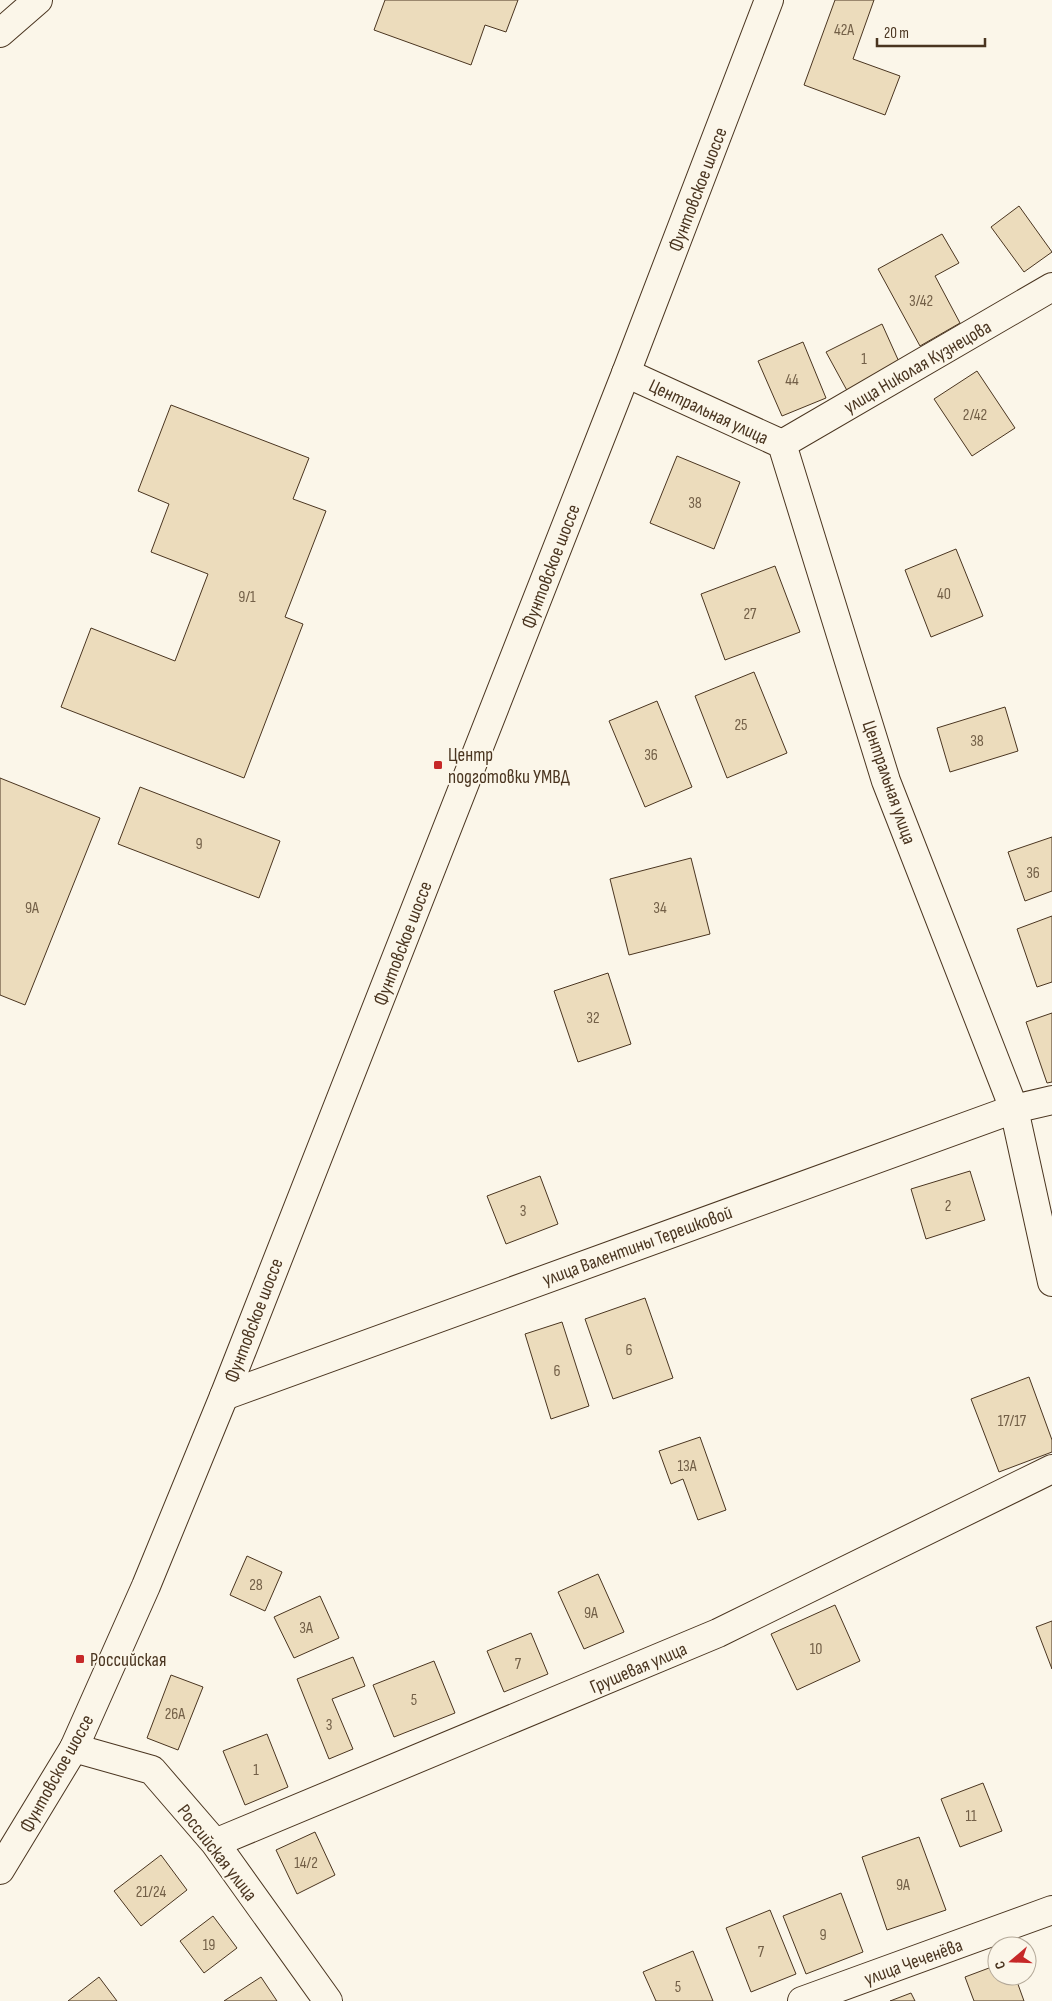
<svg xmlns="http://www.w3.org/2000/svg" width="1052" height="2001" viewBox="0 0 1052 2001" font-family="'Sofia Sans Condensed',sans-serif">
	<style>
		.building { fill: #ecdcbc; stroke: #4a3520 }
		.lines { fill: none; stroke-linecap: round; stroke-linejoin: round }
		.minor-casing { stroke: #4a3520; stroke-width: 30 }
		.tertiary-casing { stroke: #4a3520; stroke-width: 30 }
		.minor { stroke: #fbf6e9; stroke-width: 28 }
		.tertiary { stroke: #fbf6e9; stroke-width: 28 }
		.poi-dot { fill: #c62828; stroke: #fbf6e9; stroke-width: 2 }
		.labels { text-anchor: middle; stroke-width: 4; stroke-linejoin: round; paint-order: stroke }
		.number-label { font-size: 16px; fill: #725f47 }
		.street-label { font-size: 19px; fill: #4a3520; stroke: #fbf6e9 }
		.poi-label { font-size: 19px; fill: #4a3520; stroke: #fbf6e9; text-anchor: start }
	</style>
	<rect width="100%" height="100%" fill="#fbf6e9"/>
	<path class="building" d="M385,0H518L506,32L485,25L471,65L374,30Z
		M835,0H874L853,59L900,76L885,115L804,85Z
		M1019,206L1052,252L1024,272L991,227Z
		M942,234L959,263L935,276L960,323L920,346L878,269Z
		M882,324L900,364L850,396L826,352Z
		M803,342L826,398L782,416L758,361Z
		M977,371L1015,428L972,456L934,399Z
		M171,405L309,458L293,499L326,511L285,617L303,624L244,778L61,707L91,628L175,661L208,574L151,552L169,504L138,491Z
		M677,456L740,482L714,549L650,523Z
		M956,549L983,616L931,637L905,570Z
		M775,566L800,632L725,660L701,594Z
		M754,672L787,753L727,778L695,696Z
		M657,701L692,787L645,807L609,721Z
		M1005,707L1018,751L950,772L937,728Z
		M0,778L100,818L25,1005L0,995Z
		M140,787L280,841L259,898L118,844Z
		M1052,837V891L1025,901L1008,852Z
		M691,858L710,934L629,955L610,879Z
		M1052,916V982L1037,987L1017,929Z
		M608,973L631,1044L578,1062L554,991Z
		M1052,1013V1082L1047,1083L1026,1022Z
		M970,1171L985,1220L926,1239L911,1189Z
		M540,1176L558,1224L506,1244L487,1196Z
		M645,1298L673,1378L613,1399L585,1319Z
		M562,1322L589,1406L551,1419L525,1334Z
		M1029,1377L1052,1440V1452L999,1472L971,1399Z
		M700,1437L726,1510L698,1520L683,1479L671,1484L659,1451Z
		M247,1556L282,1572L265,1611L230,1595Z
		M598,1574L624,1632L584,1649L558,1592Z
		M320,1596L339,1638L294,1658L274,1617Z
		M835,1605L860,1661L797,1690L771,1634Z
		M1052,1621V1669L1036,1627Z
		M531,1633L548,1674L504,1692L487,1651Z
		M353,1657L365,1686L332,1699L353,1749L329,1759L297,1679Z
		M434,1661L455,1713L394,1737L373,1685Z
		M171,1675L203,1687L178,1750L147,1738Z
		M267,1734L288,1787L245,1805L223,1751Z
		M983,1783L1002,1831L960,1847L941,1799Z
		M315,1832L335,1875L297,1894L276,1850Z
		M919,1837L946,1910L887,1930L862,1857Z
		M161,1855L187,1890L141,1926L114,1891Z
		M841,1893L863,1952L806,1974L783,1916Z
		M770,1910L796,1974L751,1992L726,1928Z
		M213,1916L237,1948L204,1973L180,1941Z
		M693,1951L713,2001H656L643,1972Z
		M997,1965V1976H1015L1024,2001H974L965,1977Z
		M99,1977L117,2001H68Z
		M261,1977L277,2001H224Z
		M911,1993L915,2001H890Z"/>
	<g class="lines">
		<defs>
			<path id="minor" d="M0,33L38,0
				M626,373L782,444L886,781L1014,1109L1052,1282
				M782,444L1052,287
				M224,1396L1014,1109L1052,1100
				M74,1748L152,1770L215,1843L328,2001
				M215,1843L718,1633L1052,1469
				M802,2001L1052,1910"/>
			<path id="tertiary" d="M0,1870L74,1748L146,1586L224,1396L626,373L769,0"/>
		</defs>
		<use href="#minor" class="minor-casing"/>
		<use href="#tertiary" class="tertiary-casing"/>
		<use href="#minor" class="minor"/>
		<use href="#tertiary" class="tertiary"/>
	</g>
	<g class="poi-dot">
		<rect x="433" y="760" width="10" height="10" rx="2.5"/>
		<rect x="75" y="1654" width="10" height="10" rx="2.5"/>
	</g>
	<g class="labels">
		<g class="number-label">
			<text x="844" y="35">42А</text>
			<text x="921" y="306">3/42</text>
			<text x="864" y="364">1</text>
			<text x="792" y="385">44</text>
			<text x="975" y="420">2/42</text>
			<text x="695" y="508">38</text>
			<text x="944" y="599">40</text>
			<text x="247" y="602">9/1</text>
			<text x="750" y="619">27</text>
			<text x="741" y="730">25</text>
			<text x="977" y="746">38</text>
			<text x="651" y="760">36</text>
			<text x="199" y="849">9</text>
			<text x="1033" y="878">36</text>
			<text x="32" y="913">9А</text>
			<text x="660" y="913">34</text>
			<text x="593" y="1023">32</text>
			<text x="948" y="1211">2</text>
			<text x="523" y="1216">3</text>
			<text x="629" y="1355">6</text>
			<text x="557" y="1376">6</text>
			<text x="1012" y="1426">17/17</text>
			<text x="687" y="1471">13А</text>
			<text x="256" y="1590">28</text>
			<text x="591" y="1618">9А</text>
			<text x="306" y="1633">3А</text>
			<text x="816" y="1654">10</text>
			<text x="518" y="1669">7</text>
			<text x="414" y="1705">5</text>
			<text x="175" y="1719">26А</text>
			<text x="329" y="1730">3</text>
			<text x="256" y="1775">1</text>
			<text x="971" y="1821">11</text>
			<text x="306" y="1868">14/2</text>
			<text x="903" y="1890">9А</text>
			<text x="151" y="1897">21/24</text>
			<text x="823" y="1940">9</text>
			<text x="209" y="1950">19</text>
			<text x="761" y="1957">7</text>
			<text x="678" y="1992">5</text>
		</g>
		<g class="street-label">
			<text transform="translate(697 189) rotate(-69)" y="7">Фунтовское шоссе</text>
			<text transform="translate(917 366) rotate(-30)" y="7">улица Николая Кузнецова</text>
			<text transform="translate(709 411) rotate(25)" y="7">Центральная улица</text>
			<text transform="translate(550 566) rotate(-69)" y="7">Фунтовское шоссе</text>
			<text transform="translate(890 782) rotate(71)" y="7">Центральная улица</text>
			<text transform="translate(402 943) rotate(-69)" y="7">Фунтовское шоссе</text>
			<text transform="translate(637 1245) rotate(-20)" y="7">улица Валентины Терешковой</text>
			<text transform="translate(253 1320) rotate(-69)" y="7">Фунтовское шоссе</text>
			<text transform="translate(638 1667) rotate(-23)" y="7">Грушевая улица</text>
			<text transform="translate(56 1773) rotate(-61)" y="7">Фунтовское шоссе</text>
			<text transform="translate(218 1852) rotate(52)" y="7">Российская улица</text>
			<text transform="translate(913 1961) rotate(-20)" y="7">улица Чеченёва</text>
		</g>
		<g class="poi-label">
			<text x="448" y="761">Центр<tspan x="448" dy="22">подготовки УМВД</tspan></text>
			<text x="90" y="1666">Российская</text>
		</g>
	</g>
	<g transform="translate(1012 1961) rotate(251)"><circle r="24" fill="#fbf6e9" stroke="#b4a999"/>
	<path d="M0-4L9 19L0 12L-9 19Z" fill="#c62828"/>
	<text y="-8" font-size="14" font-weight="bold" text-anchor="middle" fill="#4a3520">С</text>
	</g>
	<path d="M877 38v8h108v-8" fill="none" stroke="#4a3520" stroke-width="2.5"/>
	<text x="884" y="38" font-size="15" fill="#4a3520" stroke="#fbf6e9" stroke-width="4" paint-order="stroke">20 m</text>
</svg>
